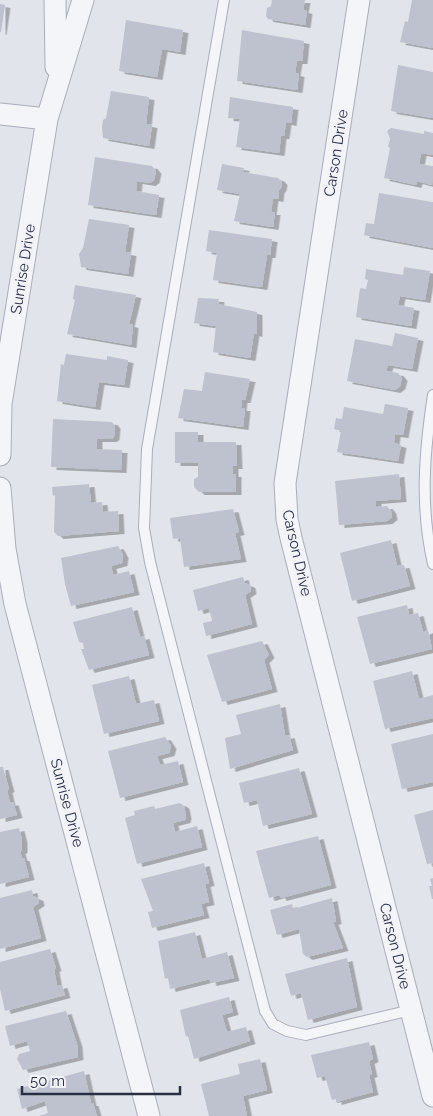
<svg xmlns="http://www.w3.org/2000/svg" width="433" height="1116" viewBox="0 0 433 1116" font-family="Raleway,sans-serif">
	<style>
		.building { fill: #bec2ce; filter: url(#shadow) }
		.lines { fill: none; stroke-linecap: round; stroke-linejoin: round }
		.lane-casing { stroke: #aaaeb9; stroke-width: 12 }
		.street-casing { stroke: #aaaeb9; stroke-width: 23 }
		.lane { stroke: #f4f5f9; stroke-width: 10 }
		.street { stroke: #f4f5f9; stroke-width: 21 }
		.labels { text-anchor: middle; stroke-width: 5; stroke-linejoin: round; paint-order: stroke }
		.street-label { font-size: 15px; fill: #282f44; stroke: #f1f3f8 }
	</style>
	<defs>
		<filter id="shadow"><feDropShadow dx="5.5" dy="3" stdDeviation="0" flood-color="#0004"/></filter>
	</defs>
	<rect width="100%" height="100%" fill="#e1e4eb"/>
	<path class="building" d="M272,0H305L303,10L307,11L305,25L268,19L266,16L267,8L271,6Z
		M412,0H433V48L400,42L405,21L408,22Z
		M0,4L5,5L1,32H0Z
		M126,20L183,30L180,52L162,49L157,77L119,71Z
		M242,30L304,41L302,61H297L295,73L299,74L297,90L237,81Z
		M398,65L433,72V118L391,111Z
		M111,91L149,97L146,124L152,125L149,146L103,138L102,127L103,120L106,118Z
		M230,97L293,107L291,123L286,122L284,136H281L279,153L236,147L240,119L228,118Z
		M391,128L424,134V131L433,133V155L421,153L419,164L433,166L432,185L417,181L416,185L384,178L390,148L388,147L390,139L387,131Z
		M95,157L152,166L156,171L154,180L150,183L137,181L136,191L159,195L156,215L88,205Z
		M222,164L244,168L243,172L278,178L282,182L281,188L279,190L278,199L273,198L271,212H275L273,227L234,221L240,194L217,190Z
		M379,193L433,202V248L364,235L366,223L374,224Z
		M89,219L129,225L125,252L131,253L128,274L81,267L79,254L83,248Z
		M209,230L272,239L270,255H267L262,287L213,280L217,253L206,251Z
		M404,267L430,271L425,300L400,296L398,305L414,308L411,326L356,317L360,288L366,289L368,280L365,279L366,269L403,275Z
		M75,285L136,295L129,324L133,325L131,345L67,334L75,300L73,299Z
		M198,298L219,299L218,304L257,312V334L254,333L250,358L213,352L216,326L194,323Z
		M395,333L418,338L412,369L388,365L386,371L398,373L402,378L400,386L395,390L347,381L355,339L392,346Z
		M66,354L107,360V356L128,360L124,385L99,382L95,407L57,401L61,364L64,365Z
		M205,372L250,379L245,400H242L241,408H245L243,427L178,418L184,389L202,391Z
		M385,404L408,408L403,435L395,434L394,443L401,445L398,461L337,452L341,431L334,429L336,418L342,419L344,407L383,414Z
		M53,419L112,422L115,426L114,437L111,439H97V449L122,450L121,470L51,467Z
		M175,432H198V442H236L237,466H233V474H236V492H199L194,487V479L198,477V463H175Z
		M399,474L401,499L376,501V507L387,506L391,511L392,517L387,521L339,525L335,481Z
		M89,484L91,503L102,502L103,512L118,511L119,531L58,536L54,532L55,495L53,496L52,487Z
		M233,509L239,532L235,533L241,559L184,567L180,538L173,539L170,518Z
		M391,540L397,566L404,565L410,586L352,601L340,553Z
		M118,546L123,555L122,563L111,566L113,575L129,571L134,592L71,606L65,584L61,558Z
		M243,577L245,583L250,585L251,591L245,595L252,624L206,636L203,623L212,621L209,608L198,611L193,590Z
		M407,605L409,615L418,613L423,632L428,630L432,649L370,664L357,617Z
		M132,607L140,637L144,636L149,655L89,670L81,649H84L83,643L79,642L73,622Z
		M262,641L269,655L264,660L272,689L222,702L207,655Z
		M412,671L419,699L433,695V718L385,729L373,681Z
		M129,676L136,704L154,700L159,721L104,734L92,685Z
		M280,704L285,736L289,735L293,750L230,769L225,738L241,734L236,715Z
		M433,734V782L402,789L391,744Z
		M165,737L171,746L169,753L157,756L160,765L178,761L183,782L120,798L108,751Z
		M0,767H3L9,789L7,790L10,803L13,802L17,815L0,819Z
		M299,768L312,814L263,826L257,800L244,803L239,783Z
		M180,803L184,806L186,816L185,820L173,823L175,832L197,826L202,847L137,864L125,818L135,815L134,811L154,806L155,809Z
		M433,810V863L427,864L414,815Z
		M19,828L22,840V850L20,851L22,858H24L29,877L0,884V832Z
		M318,836L331,885L281,898L280,895L269,898L256,851Z
		M204,863L209,883L205,884L209,902L201,904L204,915L152,928L148,912L153,911L141,879Z
		M433,878V899H432L429,886H432L430,879Z
		M32,890L33,896L38,898L39,903L33,907L41,938L0,949V898Z
		M332,898L336,921L333,922L343,948L307,957L303,954L299,929L277,935L270,910L292,904L293,909Z
		M195,932L202,959L227,952L234,978L211,983L210,979L170,989L168,978L165,979L158,941Z
		M50,949L56,968L54,969L57,986L62,985L65,995L5,1011L0,989V962Z
		M347,958L357,1007L308,1020L301,993L291,996L285,974Z
		M229,997L233,1012L222,1015L227,1032L246,1027L250,1041L194,1059L188,1036L186,1037L180,1010Z
		M66,1011L77,1044L78,1057L23,1070L17,1059L19,1054L30,1051L27,1041L10,1046L5,1026Z
		M369,1042L373,1059L369,1061L372,1074L369,1075L373,1092L336,1102V1099L332,1100L325,1076L317,1078L311,1055Z
		M260,1059L267,1090L243,1096L247,1116H209L201,1084L240,1074L238,1064Z
		M84,1071L91,1103H93L97,1116H39L48,1113L45,1101L22,1109L17,1089Z"/>
	<g class="lines">
		<defs>
			<path id="lane" d="M224,0L147,449L144,528L150,562L265,1011L273,1024L287,1031L306,1035L411,1010
				M433,395C424,454 420,506 433,564"/>
			<path id="street" d="M55,0L56,67
				M359,0L285,483L287,519L291,538L433,1096
				M0,114L47,119
				M0,455L1,404L47,119L83,0
				M0,488L5,549L15,604L149,1116"/>
		</defs>
		<use href="#lane" class="lane-casing"/>
		<use href="#street" class="street-casing"/>
		<use href="#lane" class="lane"/>
		<use href="#street" class="street"/>
	</g>
	<g class="labels">
		<g class="street-label">
			<text transform="translate(336 153) rotate(-81)" y="5">Carson Drive</text>
			<text transform="translate(23 269) rotate(-81)" y="5">Sunrise Drive</text>
			<text transform="translate(297 553) rotate(77)" y="5">Carson Drive</text>
			<text transform="translate(67 803) rotate(75)" y="5">Sunrise Drive</text>
			<text transform="translate(395 946) rotate(76)" y="5">Carson Drive</text>
		</g>
	</g>
	<path d="M22 1086v8h158v-8" fill="none" stroke="#282f44" stroke-width="2.5"/>
	<text x="30" y="1086" font-size="15" fill="#282f44" stroke="#f1f3f8" stroke-width="4" paint-order="stroke">50 m</text>
</svg>
